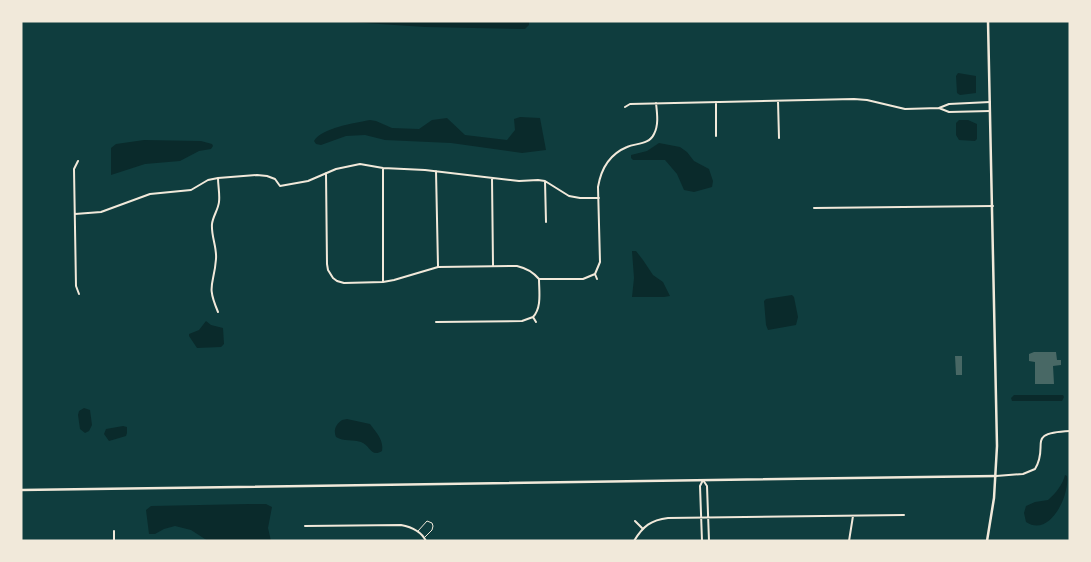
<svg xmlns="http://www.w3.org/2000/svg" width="1091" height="562" viewBox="0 0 1091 562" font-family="'Zilla Slab',serif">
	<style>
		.water { fill: #0a2a2b }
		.building { fill: #486865 }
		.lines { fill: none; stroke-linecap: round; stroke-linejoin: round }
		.service { stroke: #f1e9da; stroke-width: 1 }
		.minor { stroke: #f1e9da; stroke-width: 2 }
		.tertiary { stroke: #f1e9da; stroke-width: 2.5 }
		.secondary { stroke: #f1e9da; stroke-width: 2.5 }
	</style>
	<rect width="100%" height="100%" fill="#0f3d3e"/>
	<path class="water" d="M334,21H529V25L525,29L425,27Z
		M958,73L976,76V93L960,95L957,93L956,76Z
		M520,117L540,118L546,150L522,153L451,143L385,140L365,135L346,136L321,145L316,144L314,141C321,128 355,123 370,120L376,121L392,128L419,129L432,120L447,118L465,135L507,140L515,130L514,119Z
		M959,120H968L977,124V139L975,141L959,140L956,135V123Z
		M144,140L201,141L212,144L213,146L211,149L199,151L180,161L145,164L111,175V148L116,144Z
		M659,143L680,147L687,152L694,161L709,169L713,181L712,187L694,192L684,190L677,174L665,160H633L631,158V155L647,151Z
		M632,251H636L643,260L653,275L663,282L670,296L664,297H632L634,278Z
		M792,295L794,297L798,317L796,325L768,330L766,325L764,301L766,299Z
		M206,321L211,325L223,328L224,344L221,347L197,348L189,336V334L199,330Z
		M1014,395H1063L1064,397L1062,401H1012L1011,398Z
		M84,408L90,410L92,425L89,431L85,433L80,429L78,415L79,411Z
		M347,419L370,424C376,432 384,440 382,451C371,458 370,445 361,442C353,439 344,442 336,437C333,430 336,424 342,420Z
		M123,426L127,427V433L126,436L109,441L104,434L106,429Z
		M1065,475L1067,476C1070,495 1050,538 1026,522L1024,513L1026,506L1035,502L1048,500C1056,493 1063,484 1065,475Z
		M249,504H266L272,507L268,528L271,541H208L191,530L175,526L164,529L155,534H149L146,510L151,506Z"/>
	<path class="building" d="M1034,352H1056L1057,360H1061V365L1053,366L1054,384H1035V362L1029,361V354Z
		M955,356H962V375H956Z"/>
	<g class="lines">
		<path class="service" d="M418,531L427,521L432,523L433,526L432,530L425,537"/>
		<path class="minor" d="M778,101L779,138
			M716,102V136
			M625,107L630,104L854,99L867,100L905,109L939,108L949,112L990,111
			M939,108L949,104L990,102
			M78,161L74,169L76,286L79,294
			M383,168V282
			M436,171L438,266
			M326,173L327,264L328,270L333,278L337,281L344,283L383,282L394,280L438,267L517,266C526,268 533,272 539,279H583L595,274
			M218,178C218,186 220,194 219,202C218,210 213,216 212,224C211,236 217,247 216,259C214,286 206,284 218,312
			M492,178L493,265
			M545,181L546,222
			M814,208L993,206
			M75,214L101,212L150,194L191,190L208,180L218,178L257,175L267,176L275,179L280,186L308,181L336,169L360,164L383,168L425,170L519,181L538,180L545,181L569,196L580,198H599
			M595,274L600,262L598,187C601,169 610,154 627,147C636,143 649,145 654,134C659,125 657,113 656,103
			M595,274L597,279
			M533,317C542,307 539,292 539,279
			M533,317L536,322
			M436,322L522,321L533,317
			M996,476L1023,474L1035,469C1050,445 1024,433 1070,431
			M703,480L707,486L709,541
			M635,521L642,528
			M305,526L401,525C412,527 421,531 426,541
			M114,531V541
			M634,541C643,526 651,520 668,518L904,515
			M702,541L700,486L703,480
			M849,541L853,516"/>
		<path class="tertiary" d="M21,490L996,476"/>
		<path class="secondary" d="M987,541L994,498L997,446L988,21"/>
	</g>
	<rect width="1091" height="562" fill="none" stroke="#f1e9da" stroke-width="45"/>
</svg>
